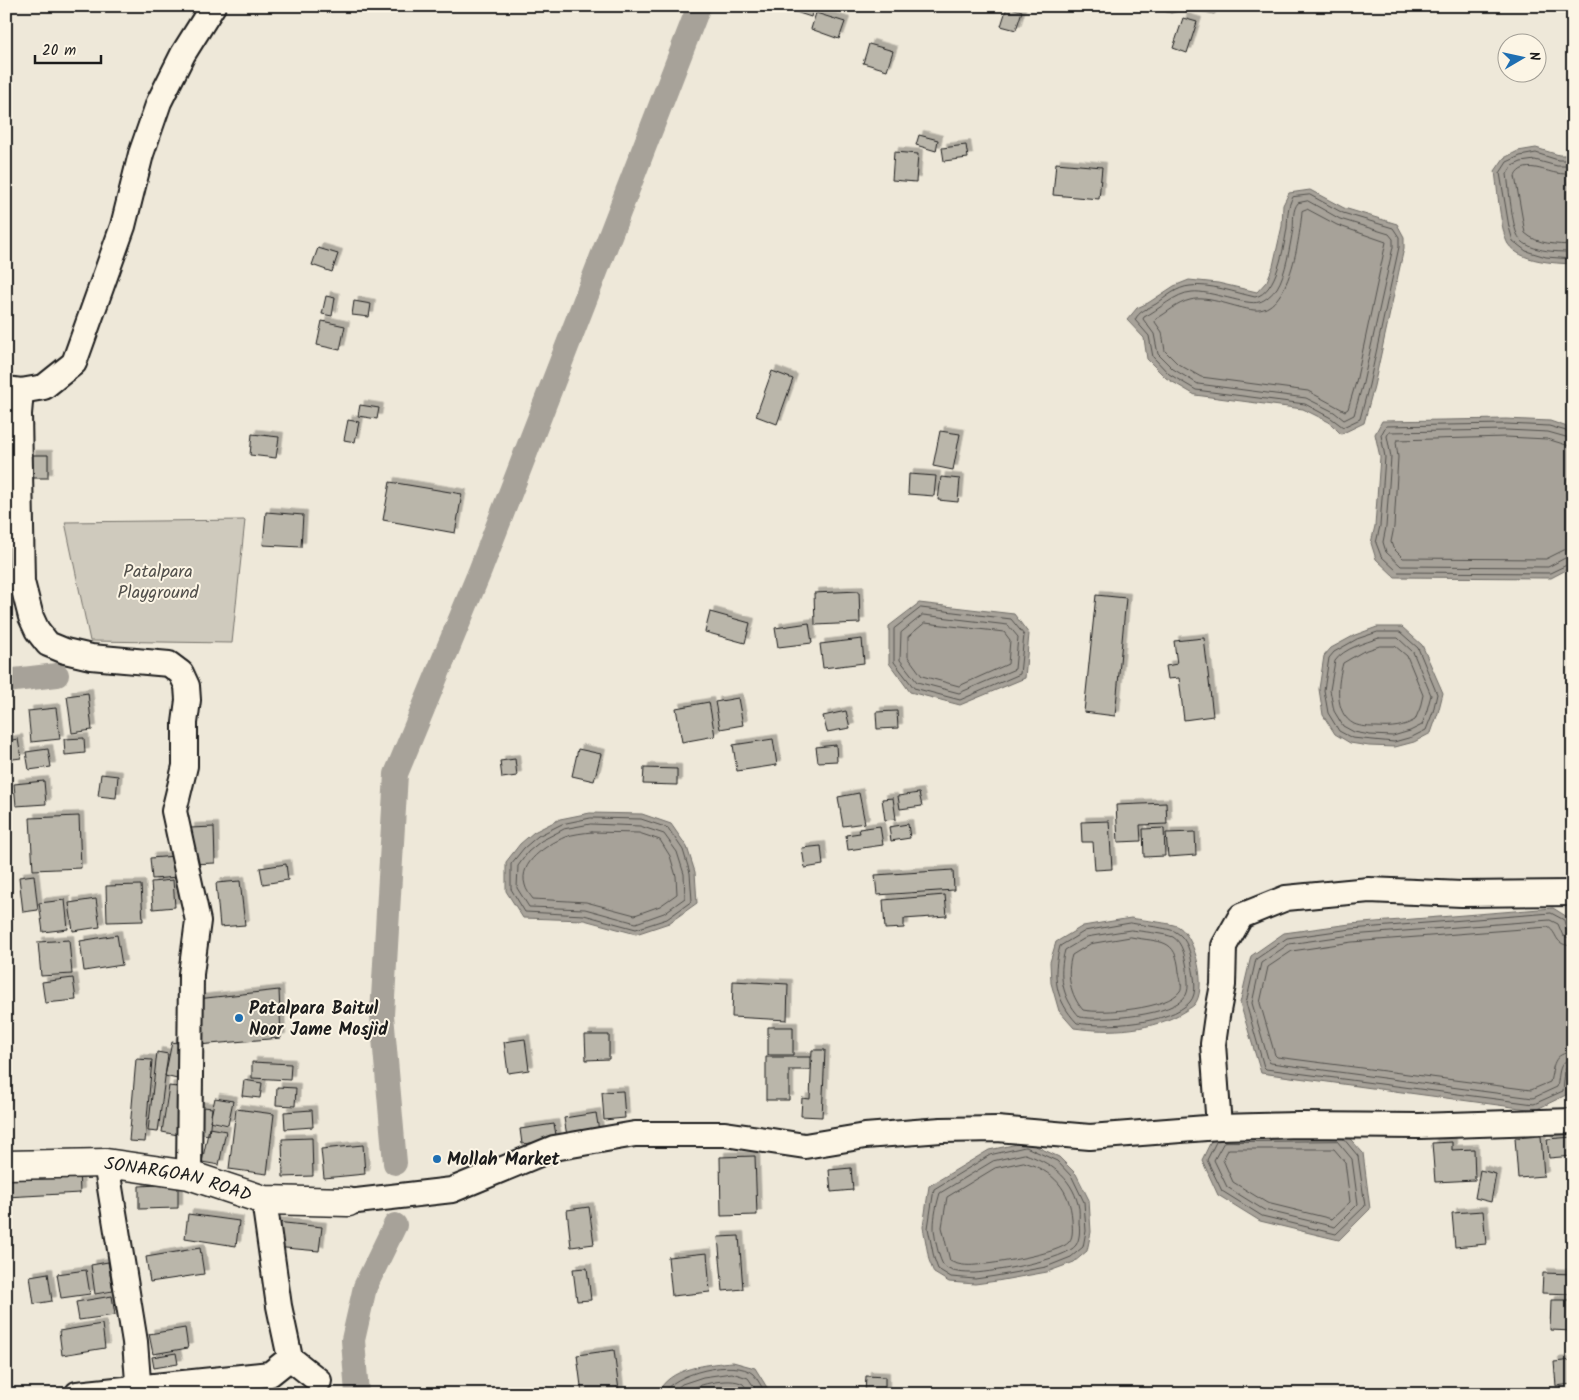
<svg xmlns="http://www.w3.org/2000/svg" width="1579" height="1400" viewBox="0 0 1579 1400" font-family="Kalam,sans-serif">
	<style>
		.green { fill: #cfcabd; stroke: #76736c }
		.water { fill: #a7a299; stroke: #6f6c67 }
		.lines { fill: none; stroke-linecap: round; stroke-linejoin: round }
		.shore { stroke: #54524e; stroke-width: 1 }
		.canal { stroke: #a7a299; stroke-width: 24 }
		.building { fill: #bab6aa; stroke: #1c1c1c; filter: url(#shadow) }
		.minor-casing { stroke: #1c1c1c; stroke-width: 28 }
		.major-casing { stroke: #1c1c1c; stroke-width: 31 }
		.minor { stroke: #fcf5e5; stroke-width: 24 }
		.major { stroke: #fcf5e5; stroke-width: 28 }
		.poi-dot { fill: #1f6fb2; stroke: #fcf5e5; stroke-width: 2 }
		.labels { text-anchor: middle; stroke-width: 4; stroke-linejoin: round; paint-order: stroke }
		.park-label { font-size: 18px; fill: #52504c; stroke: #fcf5e5 }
		.poi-label { font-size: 18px; font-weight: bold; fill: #1c1c1c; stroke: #fcf5e5; text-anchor: start }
		.street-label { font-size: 18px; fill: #1c1c1c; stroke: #fcf5e5 }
	</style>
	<defs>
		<filter id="shadow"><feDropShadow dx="4.5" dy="-4.5" stdDeviation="0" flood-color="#0004"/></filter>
	</defs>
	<rect width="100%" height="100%" fill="#eee8d9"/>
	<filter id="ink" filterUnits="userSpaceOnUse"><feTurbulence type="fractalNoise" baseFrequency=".02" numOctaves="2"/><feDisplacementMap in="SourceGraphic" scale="10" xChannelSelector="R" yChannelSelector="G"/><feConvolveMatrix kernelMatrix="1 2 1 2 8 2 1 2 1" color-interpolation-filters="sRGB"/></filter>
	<g filter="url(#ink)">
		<path class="green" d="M245,520L232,643L90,641L65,522Z"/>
		<path class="water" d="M1157,6H1224L1214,14L1188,9L1171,13L1159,10Z
			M1536,148L1559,155H1573V264C1554,263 1520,262 1508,244C1501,233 1497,186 1495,171L1504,158L1518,151Z
			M1310,190L1344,208L1397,224L1404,237V248L1374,386L1364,423L1341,434L1329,422L1303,409L1195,395L1166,378L1147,359L1144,338L1127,320L1137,308L1148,303L1174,286L1189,280L1218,283L1257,292L1267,281L1273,266L1282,226L1283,205L1289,193Z
			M1506,419L1550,421L1573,429V564L1570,568L1551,578L1395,577L1376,559L1371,543L1375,526L1380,457L1375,434L1382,421Z
			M919,603L1014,614L1029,634L1025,678L960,705L910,692L889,663V626Z
			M1377,627H1402L1422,645L1443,693L1438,713L1431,733L1414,742L1395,747L1369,746L1350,743L1335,734L1323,715L1319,689L1324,656L1331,648L1355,635Z
			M590,813L642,814L671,824L687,847L695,872L697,903L669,923L636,934L584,920L523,918L506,891V862L520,844L534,832L560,819Z
			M1553,908L1569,918L1573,940V1046L1568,1094L1535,1110L1261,1073L1240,1003L1251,956L1284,933L1350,924Z
			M1131,918C1140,920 1173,923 1179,927C1196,938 1208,990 1194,1005C1192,1007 1188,1009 1185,1011C1154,1031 1109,1033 1074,1028L1059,1011L1051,983L1050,962L1056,942L1083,926Z
			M1342,1130L1363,1153L1370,1209L1339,1240L1260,1221L1218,1195L1202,1160L1216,1131Z
			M1027,1142L1059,1157L1076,1174L1089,1200L1091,1232L1087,1251L1074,1262L1047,1272L997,1281L975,1284L949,1282L934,1273L929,1260L923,1227L929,1186L989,1150Z
			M733,1362L755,1368L771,1394H658C667,1367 710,1364 733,1362Z"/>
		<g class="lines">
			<path class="shore" d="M1573,160H1558L1536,153L1520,156L1507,162L1500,173L1509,227L1513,241L1526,251L1546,257L1573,259
				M1573,166H1557L1535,160L1521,162L1512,166L1507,174C1509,188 1512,226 1518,236C1526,252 1557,252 1573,252
				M1573,174C1567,174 1562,174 1556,173C1544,171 1523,160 1515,176L1525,233C1538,245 1556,244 1573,245
				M1310,195L1343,213L1393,228L1399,237V247L1369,385L1360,419L1343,427L1331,418L1305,404L1196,390L1169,374L1153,357L1149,336L1135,320C1139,311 1147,309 1156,304C1166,297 1177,287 1190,286C1208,283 1237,293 1255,297C1277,293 1284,246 1287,228C1288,216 1287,207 1293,197Z
				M1308,201L1340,219L1389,234L1393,239V247L1363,383L1354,415L1344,420L1334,412L1306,398L1198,384L1173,369L1158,354L1154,334L1143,319L1144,317C1159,310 1175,293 1192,292C1210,290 1247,306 1259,302C1265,301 1273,293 1277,288C1286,274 1290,245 1293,229C1294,220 1292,210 1298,203Z
				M1307,209L1337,225L1386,242L1356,382L1348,409L1345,411L1308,391L1201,377L1178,364L1165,351L1162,332L1155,322L1156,319C1167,313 1177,303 1190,300C1208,295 1235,308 1254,310C1290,314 1300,236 1302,211Z
				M1573,433L1549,426L1506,424L1386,426L1381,435L1385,457L1380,526L1376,543L1381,556L1398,572L1550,573L1573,562
				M1573,439L1548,432L1506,430L1389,432L1387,436L1391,457L1386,527L1383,542L1386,552L1401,566L1548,567L1567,557L1573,556
				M1573,447L1547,439L1506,437L1397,440L1396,442L1398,457L1394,527L1391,542L1393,548L1403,558L1546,559L1564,550L1573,548
				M921,608L1011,619L1024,635L1020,674L960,700L914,688L894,662V629Z
				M923,615L1008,625L1018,637L1015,669L959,693L917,682L900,660L901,633Z
				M925,623L1004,632L1010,640L1008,664L959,686L922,676L908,657V637Z
				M1378,632H1400L1418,648L1437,694L1433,712L1426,730L1412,737L1394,742L1352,738L1339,731L1328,713L1324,690L1329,658L1334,652L1357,639Z
				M1379,638H1398L1413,652L1431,695L1427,710L1422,725L1410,731L1393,736L1370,735L1354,732L1343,726L1334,711L1330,690L1335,661C1344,648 1365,643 1379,638Z
				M1380,646H1395L1407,656L1423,695L1420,708L1415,720C1403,727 1392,728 1377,727C1370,727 1361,727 1354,724C1333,713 1338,681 1343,663L1362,652Z
				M591,818L641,819L668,828L683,850L690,873L692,901L667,919L636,929L584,915L525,912L511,889V864L524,848L538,836L562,824Z
				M591,824L640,826L664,834L677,852L684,874L685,898L664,913L636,923L585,909L529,907L517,888L518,866L528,852L541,841L564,829Z
				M592,832L639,833L660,840L670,856L676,876L677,894L660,906L635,915L586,902L533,899C530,895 526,890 525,885C518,862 547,845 565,837C573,834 583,833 592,832Z
				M1131,923C1140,925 1170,928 1176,932C1187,938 1191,954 1192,965C1194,976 1198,993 1190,1002C1170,1024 1104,1028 1077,1023C1055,1000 1052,976 1060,946L1085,931Z
				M1131,930C1140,931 1166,934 1173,937C1183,943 1185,958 1187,968C1187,977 1190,987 1186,995C1175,1016 1101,1021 1080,1017C1062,998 1058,975 1065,950L1087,937Z
				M1573,932L1566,930L1564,920L1551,913L1351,929L1287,938L1256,959L1246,1003L1264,1067L1266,1069L1534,1104L1563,1091L1565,1070L1568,1066L1573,1065
				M1131,937C1161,943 1176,937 1179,972C1180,978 1183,987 1180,991C1168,1009 1102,1014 1083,1010C1070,995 1066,974 1072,955L1090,944Z
				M1573,939L1563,936L1558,924L1550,920L1351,935L1289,944L1261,963L1252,1003L1269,1062L1271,1063L1533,1098L1557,1087C1560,1075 1557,1060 1573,1059
				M1573,946C1553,945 1559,934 1548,927L1352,942L1292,951L1268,967L1260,1003L1275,1055L1277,1057L1531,1090L1550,1082C1554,1066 1552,1053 1573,1052
				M1217,1140L1207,1160L1222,1191L1262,1216L1336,1234L1365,1206L1358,1156L1343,1138
				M1337,1141L1352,1159L1358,1204L1335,1227L1264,1210L1227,1187L1214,1160L1224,1142Z
				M1026,1147L1057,1161L1072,1177L1084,1202L1086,1231L1083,1247L1071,1257L1046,1267L996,1276L975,1279L951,1277L938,1269L934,1258L928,1228L934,1189L990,1155Z
				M1229,1149H1334L1345,1162L1350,1202L1332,1219L1267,1203L1233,1182L1223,1160Z
				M1025,1154C1050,1162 1071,1177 1078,1204C1080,1210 1079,1217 1079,1223C1080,1229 1080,1239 1076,1245C1066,1260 993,1272 974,1273C965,1273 953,1273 945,1267C939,1262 934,1235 934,1227C934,1216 937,1203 940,1193L993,1161Z
				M1024,1162C1053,1171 1070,1189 1072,1219C1072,1226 1074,1236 1069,1242C1059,1254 993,1264 976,1265C967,1266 957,1265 950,1261L942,1227L947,1197L995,1168Z
				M663,1394C672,1373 736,1358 753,1374C758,1379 762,1388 766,1394
				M670,1394L682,1384L703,1377L732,1373L748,1378L759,1394
				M682,1394C692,1385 730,1376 743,1384C745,1386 748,1391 750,1394"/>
			<path class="canal" d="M6,681L57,675
				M395,1163L382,1015L396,774L480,571L699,6
				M357,1394L353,1340L365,1287L395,1225"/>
		</g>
		<path class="building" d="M777,6H814L811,17Z
			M1007,7L1022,11L1016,30L1001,26Z
			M816,13L845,22L839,39L811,29Z
			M1183,18L1197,22L1187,53L1173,48Z
			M869,44L893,51L887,70L863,63Z
			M919,135L938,140L936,151L916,145Z
			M966,145L968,158L944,161L942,148Z
			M894,152L918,154L916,182L892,180Z
			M1056,163L1102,167L1099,199L1053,195Z
			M318,248L338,254L332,272L312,265Z
			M326,296L335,298L332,316L322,314Z
			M354,301L371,304L369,317L352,315Z
			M322,321L345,326L340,350L317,345Z
			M772,371L793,379L777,424L756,416Z
			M360,405L379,408L377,419L358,416Z
			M348,420L359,422L355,442L344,440Z
			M940,431L960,434L953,470L933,466Z
			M252,434L279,437L276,458L250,455Z
			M31,455H48V478H30Z
			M909,474L936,476L934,496L908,494Z
			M941,477L960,479L958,502L938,500Z
			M390,482L462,494L455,533L383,520Z
			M266,512L303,515L301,547L263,545Z
			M859,591L860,623L815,625L814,593Z
			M1096,595L1126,598L1115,716L1084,712Z
			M710,612L750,623L745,643L705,632Z
			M809,623L812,643L778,647L775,628Z
			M1204,638L1213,716L1184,720L1179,678L1168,679L1166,666L1177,664L1174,641Z
			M862,639L864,663L823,668L820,644Z
			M88,693L92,730L72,733L67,696Z
			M738,698L743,725L720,729L715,702Z
			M709,702L715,736L682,742L676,708Z
			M56,708L60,739L31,742L28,711Z
			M846,711L850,728L827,732L823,716Z
			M897,711L898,728L877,729L876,712Z
			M84,738L85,753L65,755L64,739Z
			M18,739L21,758L6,760V741Z
			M773,739L777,765L737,771L733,745Z
			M836,745L837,761L818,762L816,747Z
			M48,749L51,767L29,770L26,752Z
			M578,749L601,754L594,781L572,776Z
			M515,759L517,776L502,778L500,761Z
			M644,768L677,769V785L643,784Z
			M101,774L118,776L116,798L98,796Z
			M44,781L46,804L16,806L14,784Z
			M859,793L865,823L843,826L838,797Z
			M919,793L922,806L900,809L898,796Z
			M893,798L896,819L885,820L882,799Z
			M1166,803L1167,824L1140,825L1141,841L1118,842L1116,805Z
			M79,816L81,868L33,870L30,818Z
			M1109,821L1112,869L1095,870L1093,842H1082L1081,822Z
			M908,824L910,838L891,841L889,827Z
			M880,826L883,845L848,850L846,835L860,833L859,829Z
			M214,827L215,863L191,864L190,828Z
			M1164,828L1165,856L1144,857L1143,829Z
			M1195,832L1196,855L1168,857L1166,833Z
			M821,846L823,865L805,868L802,848Z
			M176,856L178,877L152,879L150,858Z
			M286,864L288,880L263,884L260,868Z
			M953,870L954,890L877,895L875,875Z
			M34,875L38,910L23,912L19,877Z
			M173,880L175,907L153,909L151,882Z
			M240,881L245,925L220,927L216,883Z
			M141,885L143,921L107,922L106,886Z
			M945,895L947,916L904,919V928L885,929L883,900Z
			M96,899L100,927L73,931L69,903Z
			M65,900L68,929L43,932L39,903Z
			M117,935L122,965L84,971L80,941Z
			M69,940L72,974L41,976L38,942Z
			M73,978L76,1000L45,1003L42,982Z
			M733,981L788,984L787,1020L732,1017Z
			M279,990L281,1038L198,1045L197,999Z
			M768,1027H793V1055H768Z
			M585,1035H609V1059L586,1060Z
			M525,1039L529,1070L508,1073L504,1042Z
			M172,1042L188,1045L181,1080L165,1076Z
			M812,1050H825L822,1117L801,1116L802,1098L810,1099Z
			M157,1052L168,1054L158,1132L148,1131Z
			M766,1057H810V1070H789V1100H766Z
			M136,1059L152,1060L145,1142L129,1141Z
			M252,1062L291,1064L290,1080L252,1078Z
			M244,1080L262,1083L260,1098L242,1096Z
			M169,1086L185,1088L178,1135L162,1132Z
			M277,1087L296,1088L295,1106L276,1105Z
			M623,1091L625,1118L604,1120L602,1092Z
			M215,1098L233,1101L228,1125L210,1121Z
			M196,1106L212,1108L209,1135L193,1133Z
			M236,1109L274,1114L267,1174L229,1169Z
			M312,1110L313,1127L285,1129L284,1112Z
			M596,1113L599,1131L567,1136L564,1118Z
			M554,1124L557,1140L522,1144L520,1129Z
			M209,1128L226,1131L219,1165L202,1162Z
			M1541,1136L1544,1176L1518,1178L1515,1138Z
			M1573,1137V1156L1549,1158L1547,1139Z
			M312,1138L313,1176L283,1177L282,1139Z
			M1452,1142V1150L1474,1149L1475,1180L1435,1182L1432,1143Z
			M363,1145L365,1174L324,1178L321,1149Z
			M755,1156L757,1215L721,1216L720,1157Z
			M851,1168L853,1190L831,1192L829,1170Z
			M79,1169L80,1193L6,1197V1173Z
			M1480,1170L1496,1174L1491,1202L1475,1198Z
			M178,1184V1208L139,1209V1186Z
			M589,1207L594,1244L571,1247L567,1210Z
			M1483,1211L1486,1244L1455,1247L1452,1213Z
			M188,1214L239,1221L236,1246L185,1238Z
			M276,1222L322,1227L319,1251L274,1247Z
			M739,1236L743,1289L723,1291L718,1237Z
			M200,1248L204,1274L150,1282L146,1257Z
			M707,1253L710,1292L672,1296L668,1257Z
			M108,1262L113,1291L95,1294L91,1265Z
			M587,1268L591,1300L577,1301L573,1269Z
			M86,1270L90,1294L61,1298L57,1274Z
			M48,1273L52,1301L34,1304L30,1276Z
			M1543,1273L1573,1274V1294L1542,1293Z
			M112,1296L115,1315L79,1320L76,1302Z
			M1551,1300H1573V1331L1550,1330Z
			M102,1324L105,1348L62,1355L59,1331Z
			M185,1328L188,1348L153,1354L149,1334Z
			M614,1350L619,1391L582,1394L577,1355Z
			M176,1353L178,1364L154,1368L152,1357Z
			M1573,1360V1384L1556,1386L1554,1362Z
			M866,1376L885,1377V1394H865Z"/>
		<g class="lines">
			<defs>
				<path id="minor" d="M6,389L21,391L44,387L74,363L123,226L141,154L159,102L183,54L213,6
					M21,391L19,414L22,582L31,617L37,630L48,644L65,651L91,657L169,664L181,673L187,686L188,700L185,723V766L174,811L198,921L191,974L189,1175
					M1219,1127L1213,1044L1217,1016L1223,985L1224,946L1241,916L1286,898L1369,890L1462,894L1573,893
					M106,1163L135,1342L139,1394
					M264,1200L279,1306L290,1358L319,1381
					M348,1202L452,1190L554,1148L635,1134H725L805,1146L865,1136L941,1130L997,1129L1090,1137L1219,1127L1299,1125L1419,1126L1573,1121
					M77,1394L270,1374L290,1358"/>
				<g id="major">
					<path id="s1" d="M6,1165L106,1163L189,1175L264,1200L348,1202"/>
				</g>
			</defs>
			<use href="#minor" class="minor-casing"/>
			<use href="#major" class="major-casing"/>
			<use href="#minor" class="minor"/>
			<use href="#major" class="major"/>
		</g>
	</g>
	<g class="poi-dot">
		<circle cx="239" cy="1018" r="5"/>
		<circle cx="437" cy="1159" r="5"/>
	</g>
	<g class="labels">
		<g class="park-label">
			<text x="158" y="577">Patalpara<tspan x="158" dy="21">Playground</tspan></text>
		</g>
		<g class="poi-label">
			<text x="249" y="1014">Patalpara Baitul<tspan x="249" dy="21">Noor Jame Mosjid</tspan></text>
			<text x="447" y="1165">Mollah Market</text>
		</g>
		<g class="street-label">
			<text dy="6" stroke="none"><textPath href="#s1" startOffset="174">SONARGOAN ROAD</textPath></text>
		</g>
	</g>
	<rect width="1579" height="1400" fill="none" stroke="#fcf5e5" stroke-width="25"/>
	<rect x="12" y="12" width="1554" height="1375" fill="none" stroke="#1c1c1c" stroke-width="2" filter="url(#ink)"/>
	<g transform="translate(1522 58) rotate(81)"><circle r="24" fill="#fcf5e5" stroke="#a29e95"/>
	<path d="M0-4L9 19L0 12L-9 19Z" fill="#1f6fb2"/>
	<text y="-8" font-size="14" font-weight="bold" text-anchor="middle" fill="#1c1c1c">N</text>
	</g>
	<path d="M35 55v8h66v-8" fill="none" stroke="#1c1c1c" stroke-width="2.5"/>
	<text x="42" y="55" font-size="15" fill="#1c1c1c" stroke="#fcf5e5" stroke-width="4" paint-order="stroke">20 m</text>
</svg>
